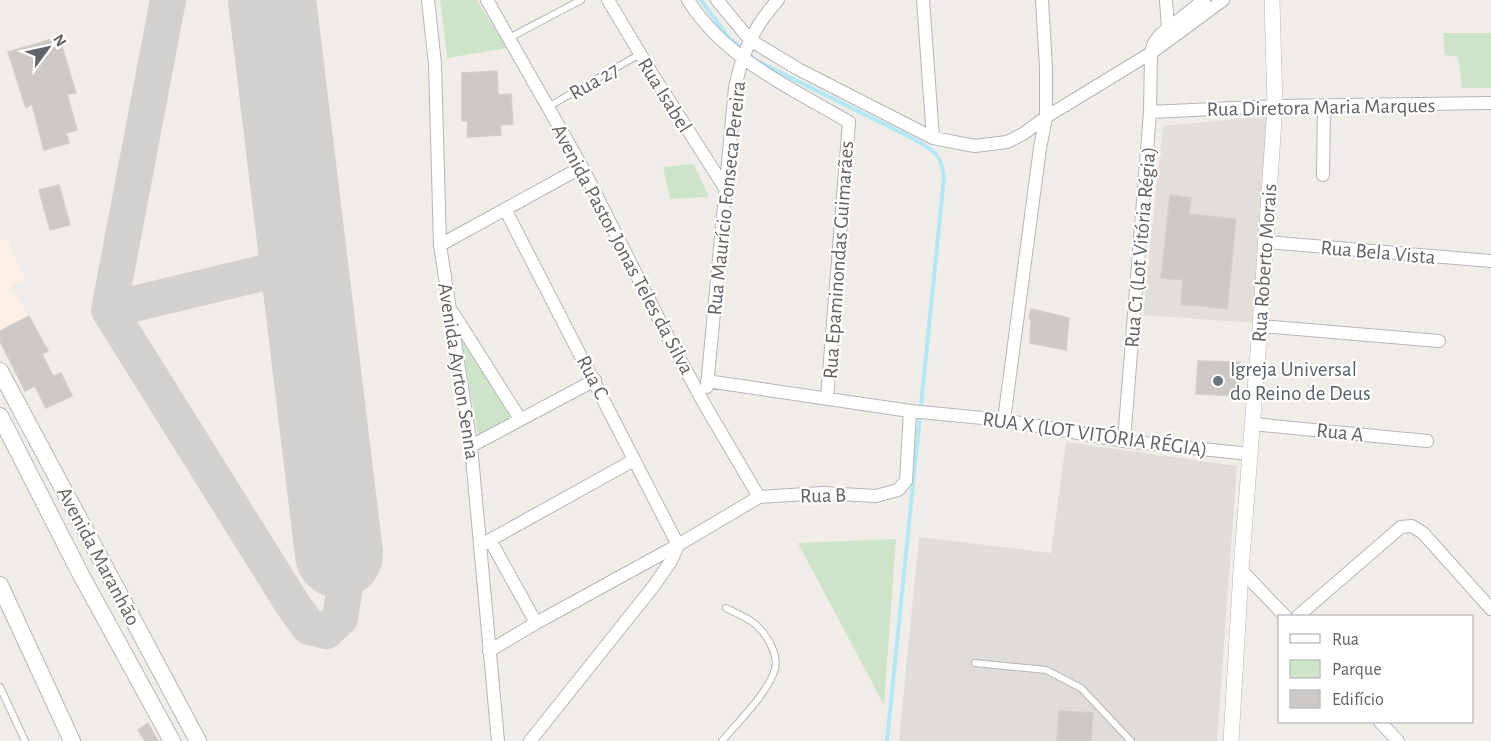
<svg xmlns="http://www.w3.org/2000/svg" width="1491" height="741" viewBox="0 0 1491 741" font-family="'Alegreya Sans',sans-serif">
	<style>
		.commercial { fill: #fbf0e3 }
		.industrial { fill: #dfdcda }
		.education { fill: #e3deda }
		.green { fill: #cee4c8 }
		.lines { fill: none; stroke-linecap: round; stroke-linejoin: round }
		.stream { stroke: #b2e7f6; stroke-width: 4 }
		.taxiway { stroke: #d2d1cf; stroke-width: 36 }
		.runway { stroke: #d2d1cf; stroke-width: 88 }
		.building { fill: #ccc8c5; stroke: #d4cdc7; stroke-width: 1.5 }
		.service-casing { stroke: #b3b6b9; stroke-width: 8 }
		.minor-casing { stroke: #b3b6b9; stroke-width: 14 }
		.tertiary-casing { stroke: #b3b6b9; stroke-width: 16 }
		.secondary-casing { stroke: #b3b6b9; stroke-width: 18 }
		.service { stroke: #fff; stroke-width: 6 }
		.minor { stroke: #fff; stroke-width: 12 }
		.tertiary { stroke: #fff; stroke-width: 15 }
		.secondary { stroke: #fff; stroke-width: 16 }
		.worship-dot { fill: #6b7280; stroke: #fff; stroke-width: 2 }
		.labels { text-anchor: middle; stroke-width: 4.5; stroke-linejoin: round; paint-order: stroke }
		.street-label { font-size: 21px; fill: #606467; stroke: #fff }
		.worship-label { font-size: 21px; fill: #5b616d; stroke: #fff; text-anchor: start }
	</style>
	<rect width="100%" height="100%" fill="#f0ede9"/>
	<path class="commercial" d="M7,238L25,280L11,287L29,316L0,331V242Z"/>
	<path class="industrial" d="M1066,442L1237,466L1217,741H899L919,537L1051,553Z"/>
	<path class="education" d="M1268,116L1255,323L1143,315L1163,126Z"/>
	<path class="green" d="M440,0H477L507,48L447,58Z
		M1443,33H1491V88H1462L1458,57L1445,55Z
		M694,164L709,197L670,199L663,167Z
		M460,335L511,417L478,435Z
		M896,539L884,705L798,543Z"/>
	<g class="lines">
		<path class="stream" d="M701,0L729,38L757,61L910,137C932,150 941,151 944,178L887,741"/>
		<path class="taxiway" d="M168,0L109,310L293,605L309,627L326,631L340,618L344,593L339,554
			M109,310L304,263"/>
		<path class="runway" d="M272,0L339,554"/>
	</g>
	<path class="building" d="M59,37L76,93L67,94L77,130L66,133L69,143L44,150L32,104L26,108L8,52Z
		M497,71L498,95L511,94L513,124L500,125L501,135L467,137L468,121H462V73Z
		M59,185L70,225L50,230L39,190Z
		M1170,195L1191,198L1189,214L1236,219L1227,309L1181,304L1183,280L1161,278Z
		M1031,309L1069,318L1066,350L1030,343L1031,320L1029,318Z
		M29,316L48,351L42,354L53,376L61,373L72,396L46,408L35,386L25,391L0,341V331Z
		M1198,361L1240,362L1238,396L1196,394Z
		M1059,711L1093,713L1091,741H1057Z
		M148,723L158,741H145L138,730Z"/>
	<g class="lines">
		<defs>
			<path id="service" d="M509,38L581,0
				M548,107L640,54
				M975,663L1046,670L1081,688L1131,741
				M0,687L25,741
				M722,741C738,722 768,693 775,669C779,652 764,630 751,621C743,616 734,612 726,608"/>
			<path id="minor" d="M428,0L435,64L440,245L471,446L498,741
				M487,0L582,167L669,339L706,407L759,497
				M608,0L654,77L725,188
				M688,0C725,59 791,88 849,122L827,398
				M717,0L750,40L798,69L933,138L975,146L1007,142L1023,134L1046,117L1151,53L1223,0
				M923,0L933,138
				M1166,0L1168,28
				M1150,112L1275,106L1491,103
				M1323,175L1324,106
				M505,209L678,545
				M1266,242L1491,261
				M440,245L582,167
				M453,313L520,419
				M1260,326L1439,341
				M707,381L910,411L1004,420L1124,441L1250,454
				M707,387L735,88C742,53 754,26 778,0
				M1004,420L1040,148L1046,117V68L1042,0
				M1253,424L1427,441
				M1124,441L1150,112L1151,53L1154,43L1160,35L1204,0
				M471,446L595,380
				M490,540L536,623
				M481,545L634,460
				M1241,570L1285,616
				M1298,616L1401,527L1412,526L1423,533L1491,609
				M489,651L536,623L678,545L759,497L823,493L876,496L898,490L906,481L910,411
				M1380,722L1398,741
				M530,741L653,587L671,561L678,545"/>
			<path id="tertiary" d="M1231,741L1241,570L1260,326L1275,106L1272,0"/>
			<path id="secondary" d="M0,371L198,741
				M0,416L80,573L172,741
				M0,585L72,741"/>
		</defs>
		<use href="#service" class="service-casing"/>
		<use href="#minor" class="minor-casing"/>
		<use href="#tertiary" class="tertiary-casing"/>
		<use href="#secondary" class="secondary-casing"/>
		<use href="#service" class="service"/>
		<use href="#minor" class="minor"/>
		<use href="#tertiary" class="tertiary"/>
		<use href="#secondary" class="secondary"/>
	</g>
	<circle class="worship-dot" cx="1218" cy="381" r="6"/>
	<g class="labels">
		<g class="street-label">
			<text transform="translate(594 81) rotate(-30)" y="7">Rua 27</text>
			<text transform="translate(665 95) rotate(58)" y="7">Rua Isabel</text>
			<text transform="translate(1321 107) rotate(-1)" y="7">Rua Diretora Maria Marques</text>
			<text transform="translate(726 198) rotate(-84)" y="7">Rua Maurício Fonseca Pereira</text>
			<text transform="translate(1140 247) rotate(-85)" y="7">Rua C1 (Lot Vitória Régia)</text>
			<text transform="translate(623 249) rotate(62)" y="7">Avenida Pastor Jonas Teles da Silva</text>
			<text transform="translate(1378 252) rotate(5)" y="7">Rua Bela Vista</text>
			<text transform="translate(838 260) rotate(-86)" y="7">Rua Epaminondas Guimarães</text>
			<text transform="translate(1264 263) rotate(-86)" y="7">Rua Roberto Morais</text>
			<text transform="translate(459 371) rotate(81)" y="7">Avenida Ayrton Senna</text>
			<text transform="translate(593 377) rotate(63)" y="7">Rua C</text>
			<text transform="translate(1340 432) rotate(6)" y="7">Rua A</text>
			<text transform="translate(1095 434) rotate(8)" y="7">RUA X (LOT VITÓRIA RÉGIA)</text>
			<text transform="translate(823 495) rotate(-1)" y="7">Rua B</text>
			<text transform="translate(99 556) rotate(62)" y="7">Avenida Maranhão</text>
		</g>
		<g class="worship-label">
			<text x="1230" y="376">Igreja Universal<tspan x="1230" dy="24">do Reino de Deus</tspan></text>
		</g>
	</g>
	<rect x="1278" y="615" width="195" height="108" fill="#ffffff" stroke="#bfc1c2" stroke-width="1.5"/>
	<rect x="1290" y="634" width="30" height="9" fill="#ffffff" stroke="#bfc1c2" stroke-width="1.5"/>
	<text x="1332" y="645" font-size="18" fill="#606467">Rua</text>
	<rect x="1290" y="660" width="30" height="18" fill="#cee4c8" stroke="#bfc1c2" stroke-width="1.5"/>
	<text x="1332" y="675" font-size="18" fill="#606467">Parque</text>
	<rect x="1290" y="690" width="30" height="18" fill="#ccc8c5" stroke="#bfc1c2" stroke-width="1.5"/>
	<text x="1332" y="705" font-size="18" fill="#606467">Edifício</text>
	<g transform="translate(48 48) rotate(57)" stroke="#ffffff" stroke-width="4.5" paint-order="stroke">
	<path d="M0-4.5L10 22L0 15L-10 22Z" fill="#606467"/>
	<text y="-9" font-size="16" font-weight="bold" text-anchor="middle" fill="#606467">N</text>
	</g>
</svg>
